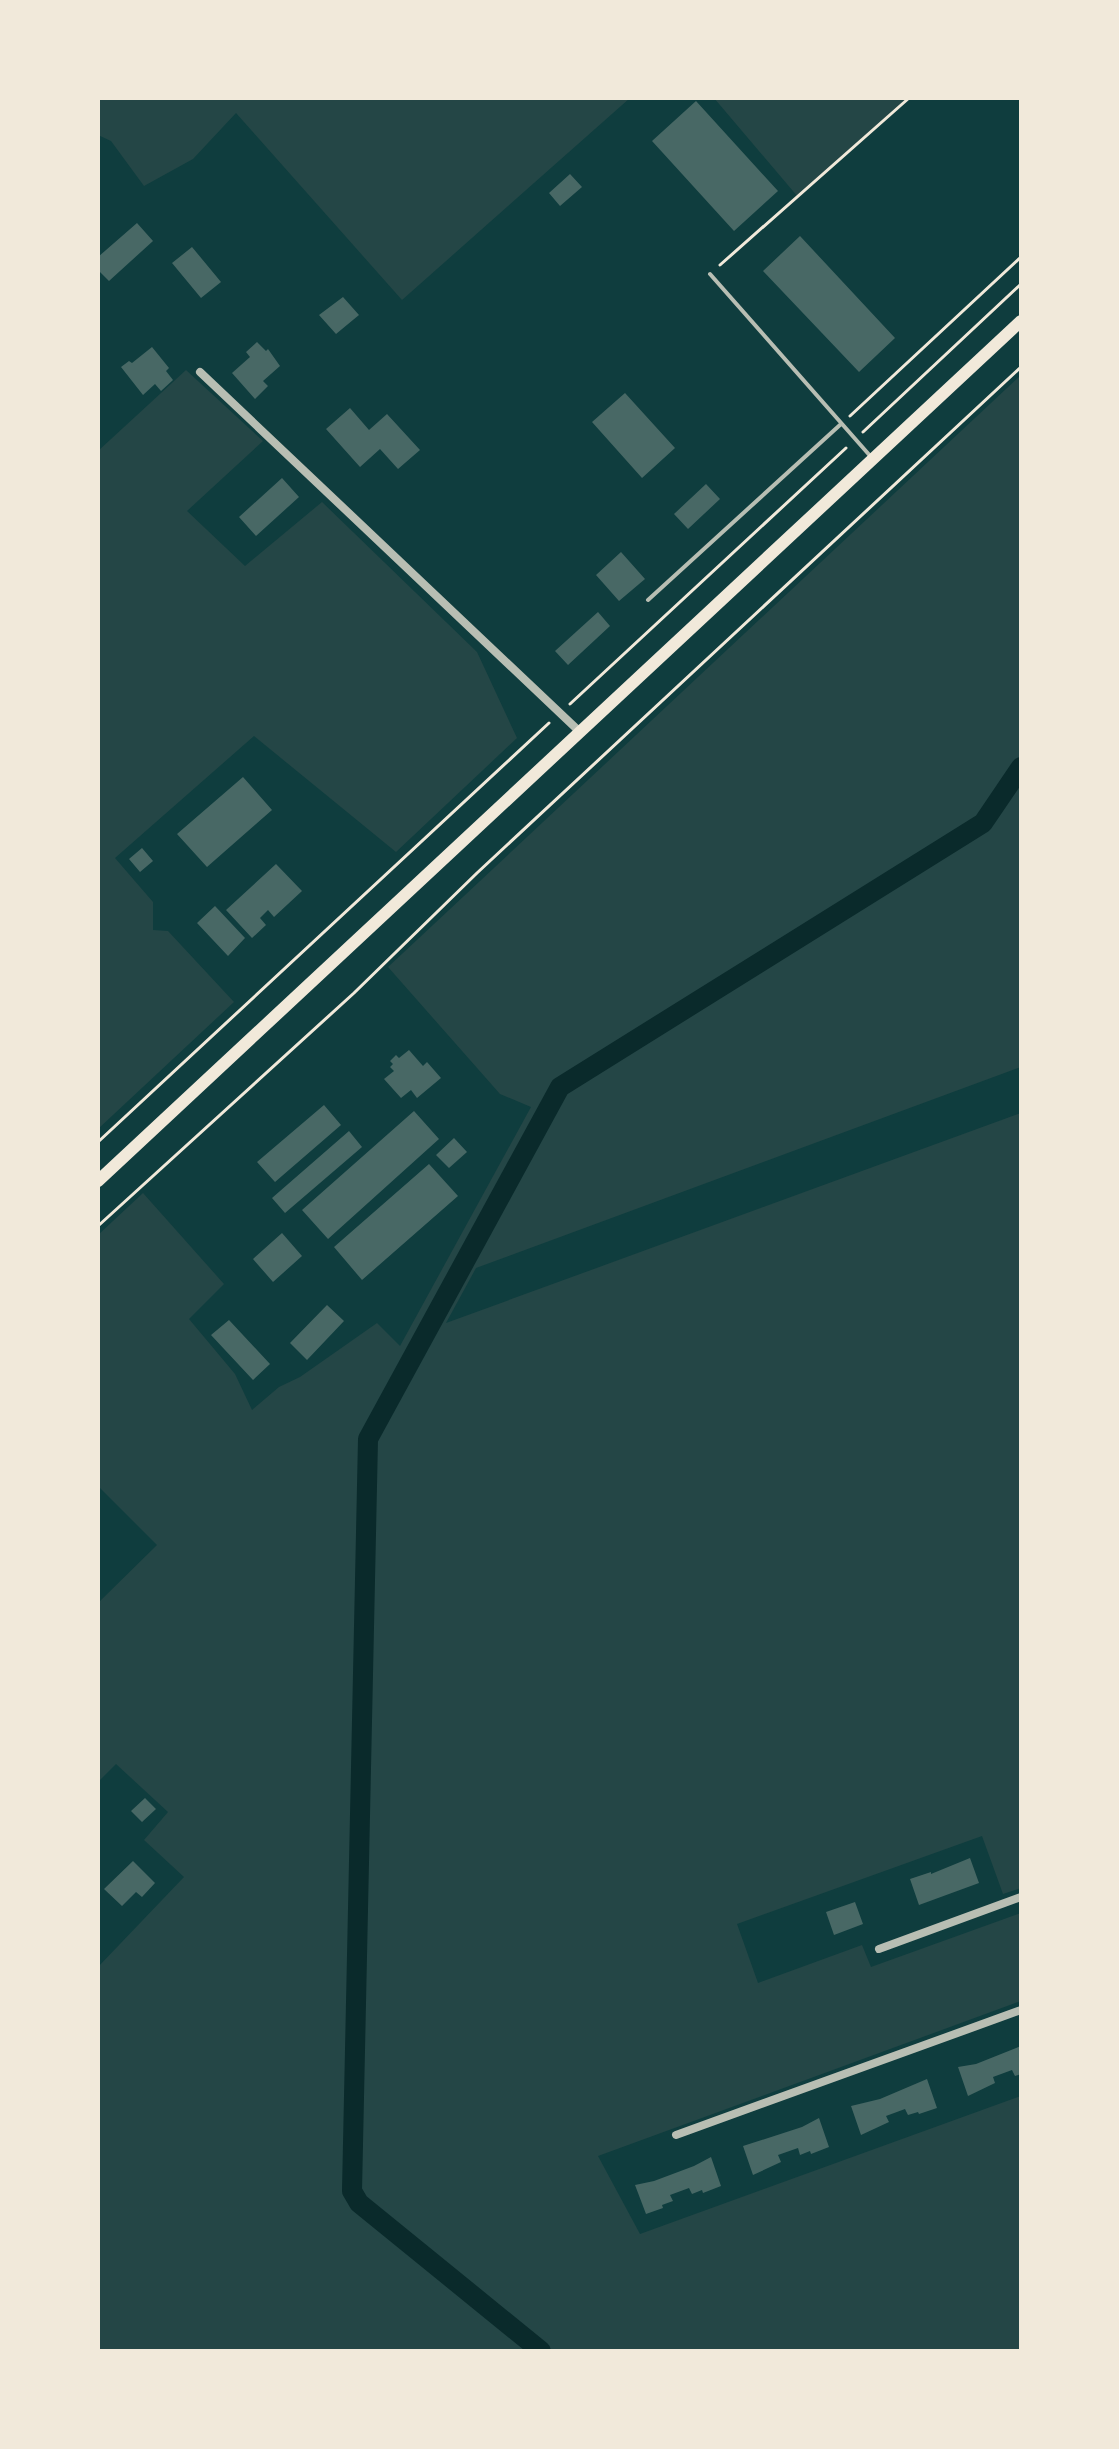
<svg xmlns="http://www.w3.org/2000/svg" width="1119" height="2449" viewBox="0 0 1119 2449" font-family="'Fira Sans',sans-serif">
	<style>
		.green { fill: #244646 }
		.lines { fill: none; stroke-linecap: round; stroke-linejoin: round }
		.canal { stroke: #0a2a2b; stroke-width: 20 }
		.building { fill: #486865 }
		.path { stroke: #f1e9da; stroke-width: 3 }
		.service { stroke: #b8beb3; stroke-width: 4 }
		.minor { stroke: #b8beb3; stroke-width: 8 }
		.secondary { stroke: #f1e9da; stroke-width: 12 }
	</style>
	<rect width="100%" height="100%" fill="#0f3d3e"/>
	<path class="green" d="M98,98H630L402,300L236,113L193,159L144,186L111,141L98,135Z
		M714,98H908L798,197Z
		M186,370L263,441L187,511L245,566L322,502L477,652L517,738L396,852L254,736L115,858L153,902V930L168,931L234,1002L98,1129V451Z
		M1021,375V1067L476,1268L446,1323L1021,1113V1888L1003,1894L982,1836L737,1924L758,1983L862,1945L871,1967L1021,1913V2001L598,2156L640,2234L1021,2096V2351H98V1967L184,1877L144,1840L168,1812L116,1764L98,1782V1603L157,1545L98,1486V1235L143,1193L224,1284L189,1319L235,1374L252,1410L279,1387L300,1377L377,1323L400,1346L531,1107L500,1094L388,967Z"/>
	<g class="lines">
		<path class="canal" d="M541,2351L359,2203L352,2191L368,1439L560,1087L983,823L1021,767"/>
	</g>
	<path class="building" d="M696,101L778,191L734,231L652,141Z
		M570,174L582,187L560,206L549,193Z
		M137,223L153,241L109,281L98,270V257Z
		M800,236L895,338L859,372L763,271Z
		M192,247L221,282L201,298L172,263Z
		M343,297L359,315L336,334L319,315Z
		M257,342L266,351L268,349L280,366L263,381L268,386L255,399L232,373L250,357L246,352Z
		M152,347L169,368L166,371L173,380L161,391L155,384L143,395L121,367L129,361L132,363Z
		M625,393L675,448L642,478L592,422Z
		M350,408L369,430L387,414L420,450L398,469L380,449L360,467L326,429Z
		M282,478L299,497L256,536L239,517Z
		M706,484L720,499L688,529L674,514Z
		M621,552L645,579L619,601L596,575Z
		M598,612L610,626L568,665L555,651Z
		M243,777L272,810L207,867L177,834Z
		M142,848L153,861L140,872L129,859Z
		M276,864L302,891L274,917L268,910L260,918L266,925L252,938L226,910Z
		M215,906L245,938L228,956L197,923Z
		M409,1050L423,1066L427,1062L441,1078L417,1098L411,1090L401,1098L384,1079L394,1071L390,1067L393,1064L390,1061L396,1055L399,1058Z
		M324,1105L341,1125L275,1182L257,1162Z
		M414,1111L439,1139L328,1239L302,1210Z
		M349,1131L362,1147L285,1213L272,1198Z
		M454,1138L467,1152L449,1168L436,1155Z
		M429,1164L458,1196L362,1280L334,1247Z
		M282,1233L302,1256L273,1282L253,1259Z
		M327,1305L344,1321L307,1360L290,1343Z
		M229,1320L270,1364L253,1380L211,1335Z
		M145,1798L156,1809L142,1822L131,1811Z
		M970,1858L979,1883L919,1905L910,1879L931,1872V1874Z
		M133,1861L155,1883L142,1897L136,1892L122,1906L104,1889Z
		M855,1902L863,1924L834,1935L826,1912Z
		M1021,2046V2074L1015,2076L1012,2070L993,2077L995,2083L968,2096L958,2067L976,2064Z
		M927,2079L937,2108L919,2114L918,2112L908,2115L905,2109L886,2116L889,2122L861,2135L851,2106L880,2099Z
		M819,2118L829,2147L811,2154L810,2151L800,2155L798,2148L778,2155L781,2162L753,2175L743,2146L802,2127Z
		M711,2157L721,2186L703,2193L702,2190L692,2194L689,2188L670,2195L673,2201L662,2205L663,2208L646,2214L635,2185L654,2181L694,2166Z"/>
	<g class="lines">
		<path class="path" d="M720,265L909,98
			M850,416L1021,257
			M863,432L1021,284
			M570,704L846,448
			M98,1142L549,723
			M98,1226L354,993L477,873L1021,367"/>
		<path class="service" d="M710,274L872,458
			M648,600L841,424"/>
		<path class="minor" d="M200,372L580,732
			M879,1949L1021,1897
			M676,2135L1021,2010"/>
		<path class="secondary" d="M98,1181L1021,321"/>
	</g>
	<rect width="1119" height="2449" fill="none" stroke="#f1e9da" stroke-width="200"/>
</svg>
